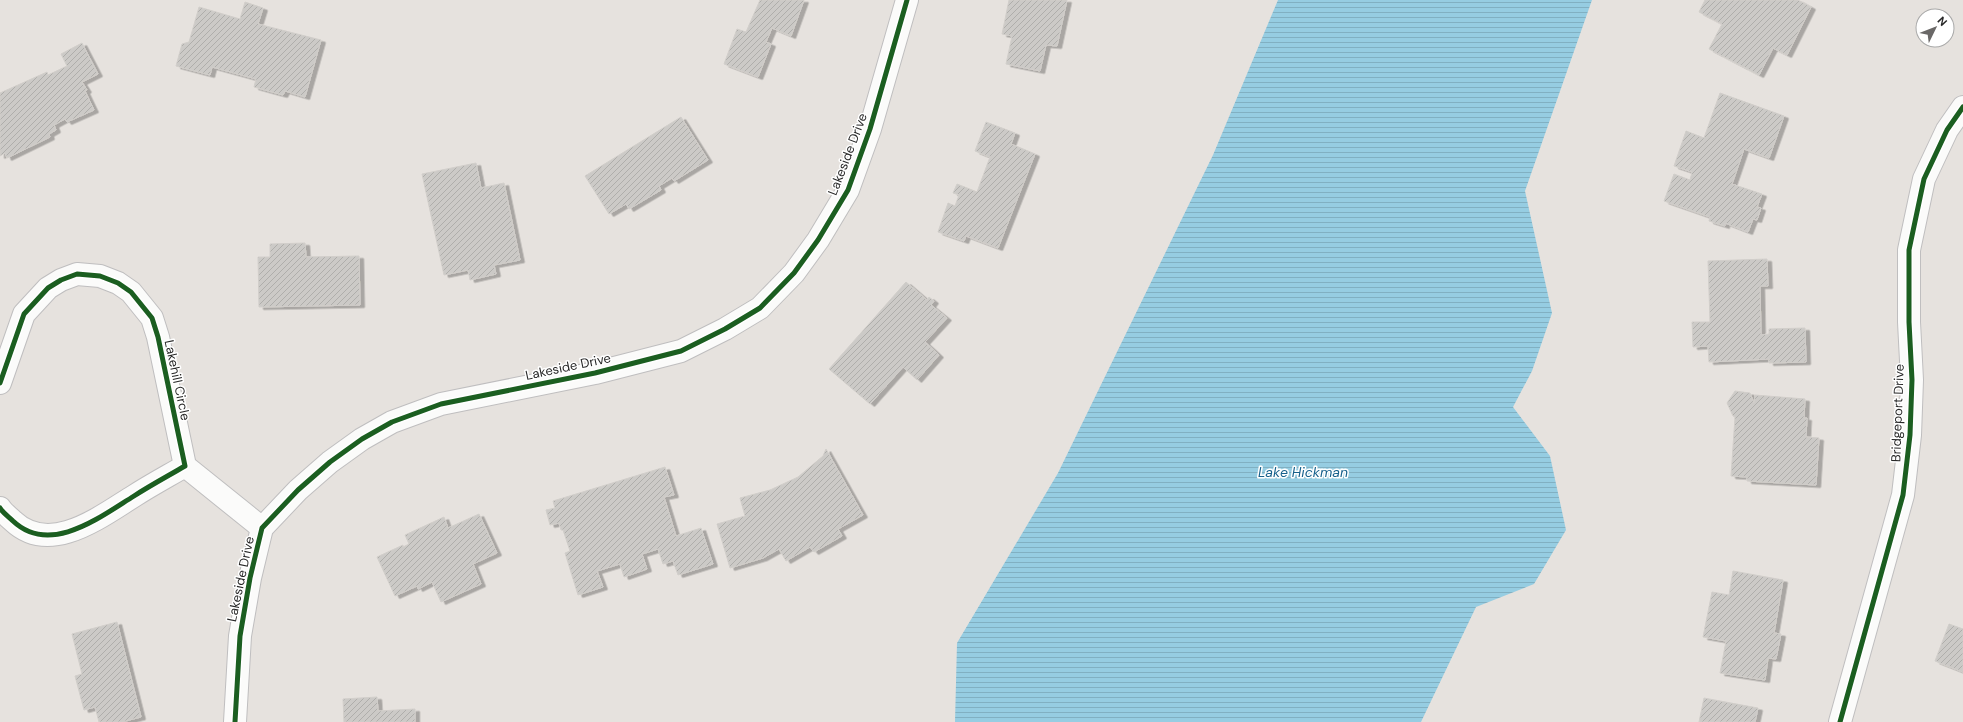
<svg xmlns="http://www.w3.org/2000/svg" width="1963" height="722" viewBox="0 0 1963 722" font-family="'DM Sans',sans-serif">
	<style>
		.water { fill: url(#water-rules) }
		.building { fill: url(#building-hatch); stroke: #d1ceca; filter: url(#shadow) }
		.lines { fill: none; stroke-linecap: round; stroke-linejoin: round }
		.minor-casing { stroke: #bfbebf; stroke-width: 24 }
		.minor { stroke: #fbfbfa; stroke-width: 22 }
		.cycleway-casing { stroke: #fff; stroke-width: 8 }
		.cycleway { stroke: #1b5e20; stroke-width: 5 }
		.labels { text-anchor: middle; stroke-width: 3; stroke-linejoin: round; paint-order: stroke }
		.street-label { font-size: 13px; fill: #272727; stroke: #fff }
		.water-label { font-size: 14px; font-style: italic; fill: #17618c; stroke: #fff }
	</style>
	<defs>
		<pattern id="water-rules" width="6" height="5" patternUnits="userSpaceOnUse"><rect width="6" height="5" fill="#96cde2"/><path d="M0 2.5h6" fill="none" stroke="#81b0c2"/></pattern>
		<pattern id="building-hatch" width="6" height="6" patternUnits="userSpaceOnUse"><rect width="6" height="6" fill="#cccac7"/><path d="M-1 1l2-2M0 6l6-6M5 7l2-2" fill="none" stroke="#afaeab"/></pattern>
		<filter id="shadow"><feDropShadow dx="4.5" dy="2.5" stdDeviation="0" flood-color="#0004"/></filter>
	</defs>
	<rect width="100%" height="100%" fill="#e6e2de"/>
	<path class="water" d="M1278,0H1592L1525,191L1552,313L1532,371L1513,407L1550,456L1566,530L1534,584L1476,607L1421,722H955L957,643L1058,473L1213,155Z"/>
	<path class="building" d="M760,0H804L791,36L772,28L766,42L771,44L758,77L724,64L737,29L746,32Z
		M1009,0H1067L1057,46L1046,45L1040,71L1006,64L1012,36L1002,34Z
		M1705,0H1798L1811,7L1787,55L1773,48L1759,75L1709,49L1722,24L1699,12Z
		M245,2L263,8L258,24L321,40L305,97L285,91L283,95L254,87L256,79L212,67L210,75L176,66L182,44L189,42L199,7L240,19Z
		M82,43L98,74L82,82L87,90L85,91L94,110L67,122L65,119L54,125L56,130L49,134L50,137L7,158L5,153L0,156V93L47,72L48,75L67,66L61,54Z
		M1720,93L1784,116L1769,158L1744,149L1732,184L1762,194L1757,207L1761,208L1757,220L1753,219L1748,232L1725,223V226L1709,221L1710,217L1664,201L1674,174L1690,180L1692,172L1674,166L1686,131L1704,138Z
		M681,117L708,160L674,181L672,178L659,186L661,190L629,209L626,204L609,214L585,176Z
		M986,122L1015,133L1011,144L1035,154L998,248L966,236L964,241L938,232L948,203L955,206L959,195L953,193L957,184L977,192L990,157L975,151Z
		M476,163L481,188L504,183L520,260L494,265L496,274L470,280L468,270L444,275L422,174Z
		M305,243L306,257L359,256L360,305L259,307L258,257H270V244Z
		M1767,259L1768,286H1760L1761,335L1769,334V329L1805,328L1806,362L1769,363V359L1709,362L1708,346L1693,347L1692,322H1710L1708,261Z
		M906,282L927,300L929,297L934,301L931,305L947,318L925,342L939,355L917,380L903,367L870,404L829,369Z
		M1735,391L1750,393L1754,403L1755,395L1805,399L1804,418H1807L1806,437L1819,438L1816,485L1747,481V477L1731,476L1735,417L1733,416L1727,403Z
		M826,449L863,515L838,529L842,536L814,552L810,547L786,561L779,549L763,558L730,568L717,524L745,516L740,498L770,490L798,477L823,456Z
		M665,467L674,495L664,497L676,536L701,528L713,564L678,575L673,561L663,564L658,549L642,554L647,569L624,577L620,564L597,571L603,587L578,595L565,553L570,551L563,530H561L559,523L550,525L546,510L555,508L553,501Z
		M479,514L497,553L473,564L481,584L441,602L432,582L418,589L417,586L395,596L377,557L403,545V547L409,544L405,535L444,517L448,528Z
		M1733,571L1783,580L1774,633L1781,634L1776,659L1768,658L1765,680L1720,673L1726,641L1703,637L1712,592L1729,595Z
		M117,622L141,717L122,722H99L95,707L84,710L75,676L82,674L72,634Z
		M1949,624L1963,629V672L1935,661Z
		M377,697L378,711L415,709V722H344L343,699Z
		M1704,698L1758,708L1755,722H1699Z"/>
	<g class="lines">
		<defs>
			<path id="minor" d="M0,383L24,314L48,288L61,280L77,274L100,276L118,283L131,292L152,318L158,337L185,466C168,476 151,485 134,496C100,517 50,556 13,521C9,517 3,513 0,508
				M185,466L262,528
				M235,722L240,636L250,578L262,528L298,490L330,462L362,439L392,422L441,404L595,373L681,351L725,329L760,308L794,273L818,240L848,190L870,129L907,0
				M1840,722L1903,495L1910,435L1912,380L1909,322V250L1924,179L1947,130L1963,107"/>
		</defs>
		<use href="#minor" class="minor-casing"/>
		<use href="#minor" class="minor"/>
		<defs>
			<path id="cycleway" d="M0,383L24,314L48,288L61,280L77,274L100,276L118,283L131,292L152,318L158,337L185,466C168,476 151,485 134,496C100,517 50,556 13,521C9,517 3,513 0,508
				M235,722L240,636L250,578L262,528L298,490L330,462L362,439L392,422L441,404L595,373L681,351L725,329L760,308L794,273L818,240L848,190L870,129L907,0
				M1840,722L1903,495L1910,435L1912,380L1909,322V250L1924,179L1947,130L1963,107"/>
		</defs>
		<use href="#cycleway" class="cycleway-casing"/>
		<use href="#cycleway" class="cycleway"/>
	</g>
	<g class="labels">
		<g class="street-label">
			<text transform="translate(847 154) rotate(-69)" y="5">Lakeside Drive</text>
			<text transform="translate(568 366) rotate(-12)" y="5">Lakeside Drive</text>
			<text transform="translate(178 380) rotate(78)" y="5">Lakehill Circle</text>
			<text transform="translate(1897 413) rotate(-88)" y="5">Bridgeport Drive</text>
			<text transform="translate(240 579) rotate(-78)" y="5">Lakeside Drive</text>
		</g>
		<g class="water-label">
			<text x="1303" y="477">Lake Hickman</text>
		</g>
	</g>
	<g transform="translate(1935 28) rotate(47)"><circle r="19" fill="#ffffff" stroke="#a9a9a9"/>
	<path d="M0-3L7 15L0 10L-7 15Z" fill="#6a6867"/>
	<text y="-6" font-size="11" font-weight="bold" text-anchor="middle" fill="#272727">N</text>
	</g>
</svg>
